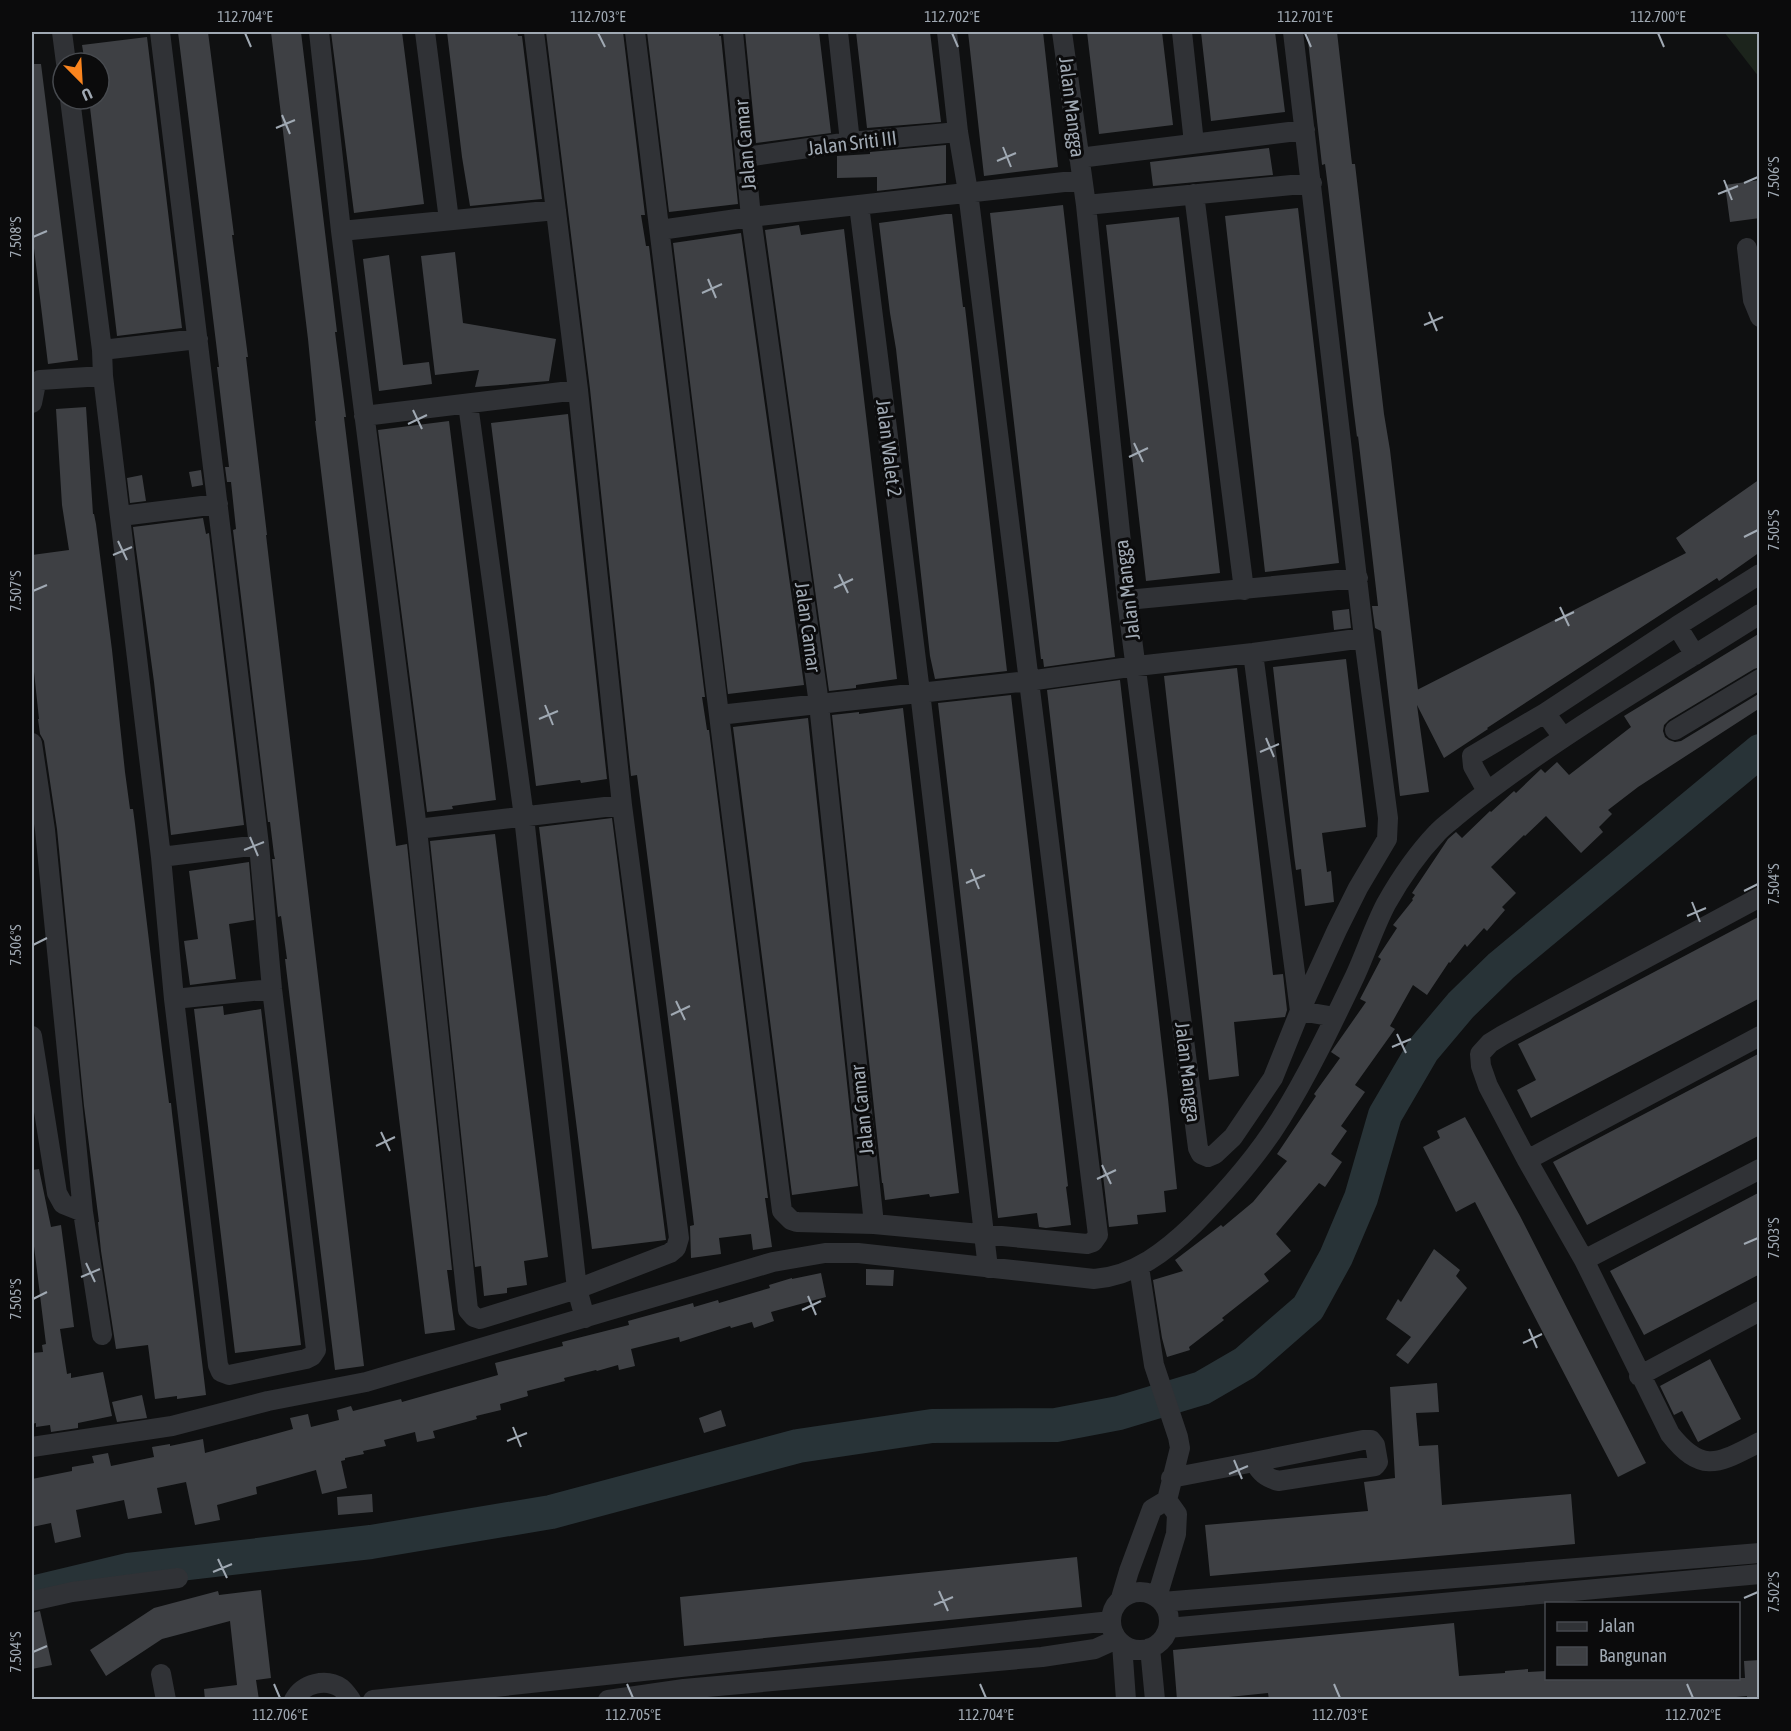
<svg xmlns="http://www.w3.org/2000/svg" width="1791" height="1731" viewBox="0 0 1791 1731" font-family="'Asap Condensed',sans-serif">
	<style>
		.green { fill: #1c241c }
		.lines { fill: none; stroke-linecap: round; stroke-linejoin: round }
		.river { stroke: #283337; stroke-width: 34 }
		.building { fill: #3e4044 }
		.minor { stroke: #303236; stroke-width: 20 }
		.ticks { fill: none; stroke: #a0a9b3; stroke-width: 2 }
		.labels { text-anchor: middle; stroke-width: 6; stroke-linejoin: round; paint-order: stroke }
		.street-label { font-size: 20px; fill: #a0a9b3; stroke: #0b0b0c }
		.neatline { fill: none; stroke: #a0a9b3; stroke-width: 2 }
		.ticks-label { font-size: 15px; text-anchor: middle; fill: #a0a9b3 }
	</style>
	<rect width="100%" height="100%" fill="#0f1011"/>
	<path class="green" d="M1724,32H1759V77Z"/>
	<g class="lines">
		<path class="river" d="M36,1592L128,1570L371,1542L551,1512L798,1446L932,1426L1056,1425L1119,1413L1202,1388L1245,1363L1308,1308L1336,1257L1361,1198L1385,1115L1423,1050L1461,1005L1501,966L1760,751"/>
	</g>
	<path class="building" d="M178,32H208L234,235H232L248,357H246L267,535H266L364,1366L335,1370L285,959H287L281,916L278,917L272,859H275L274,855L270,822H268L233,530L236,529L231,482H227L225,467H229L217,367H219Z
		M271,32H301L337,332H335L346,417H344L396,846L407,844L452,1270H447L455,1330L425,1334L315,421H316L308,339Z
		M331,32H402L424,204L354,213Z
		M447,32H517L518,36H522L542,199L470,206L462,157Z
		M546,32H623L645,215H641L646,246H649L705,697H702L707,730H709L768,1198H765L772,1247L753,1250L751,1234L719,1238L721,1254L691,1258L690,1226L694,1225L692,1208L637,775L631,776L590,389Z
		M647,32H719V36H721L738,204L669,212Z
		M745,32H819L831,133L756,143Z
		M856,32H930L941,122L867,128Z
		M968,32H1043L1058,167L984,176Z
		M1087,32H1162L1173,125L1099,134Z
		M1201,32H1275L1285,112L1211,121Z
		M1307,32H1337L1352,164H1355L1384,414L1390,450L1418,690L1415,691L1686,553L1676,538L1760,479V552L1719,581L1717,578L1631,634L1487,728L1488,729L1444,758L1417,705L1429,792L1400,796L1381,631L1375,628L1372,606H1378L1369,528L1358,436L1357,437L1353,405L1328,187L1325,164L1322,165Z
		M147,37L182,328L117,336L89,99H99V63H85L82,45Z
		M32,64H41L78,360L48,364L32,232Z
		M946,145V183L877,191V177L837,178V156L870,154V152Z
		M1269,148L1273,175L1153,186L1150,162Z
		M1760,180V218L1730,222L1725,185Z
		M1063,205L1115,657L1044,667L1043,659H1041L990,213Z
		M1298,208L1339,563L1265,572L1225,216Z
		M946,214H952L963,307H965L1007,671L935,679L930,656L896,349L890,313L879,223Z
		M1179,217L1220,573L1146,581L1106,225Z
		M799,225L801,235L844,229L897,679L856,685V688L829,691L765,230Z
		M741,233L804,685L728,694L673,243Z
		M455,252L463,323L556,339L549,381L475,387L479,370L435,375L421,256Z
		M389,255L403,365L429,362L432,384L379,391L363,259Z
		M86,407L93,514H94L96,524L112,650L125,772L130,809H133L135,824L162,1049L169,1103H171L172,1113L206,1395L177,1399V1396L155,1399L148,1345L116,1349L101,1251L98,1222H99L84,1106L57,829L44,741L40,734L38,719H39L32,653V555L69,550L62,505L56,409Z
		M568,414L607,779L581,783L580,780L536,786L491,423Z
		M449,421L496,800L452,806L453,809L427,812L378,430Z
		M201,470L203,485L192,487L189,472Z
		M142,475L146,501L130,503L127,478Z
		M203,518L206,534L209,533L244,825L171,835L154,682L133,527Z
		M1349,609L1351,628L1334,630L1332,611Z
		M1760,633V667L1754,669L1669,720L1664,725L1663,731L1665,737L1669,740L1675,742L1681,741L1760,693V708L1638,787L1608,810L1612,814L1599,827L1603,832L1581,853L1546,816L1525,836L1524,835L1491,867L1516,893L1502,907L1505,910L1487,931L1484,928L1467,947L1465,944L1450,963L1449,962L1427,995L1413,985L1390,1026L1395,1029L1355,1085L1365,1092L1341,1126L1347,1131L1331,1154L1342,1162L1325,1187L1319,1183L1276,1234L1291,1251L1264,1274L1269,1281L1222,1318L1224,1320L1189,1347L1190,1350L1167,1357L1162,1338L1153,1280L1183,1271L1175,1260L1221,1225L1223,1227L1253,1202L1287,1161L1277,1154L1316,1096L1314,1094L1340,1058L1331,1052L1366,1002L1360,999L1381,959L1378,957L1397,928L1393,925L1413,900L1412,899L1415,895L1412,893L1448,839L1456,832L1462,838L1490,811L1491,812L1514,791L1516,793L1541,769L1545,773L1557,762L1569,775L1631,727L1624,716Z
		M1346,659L1366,827L1322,833L1327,872L1331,871L1334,902L1305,906L1301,869L1296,870L1294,855L1273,667Z
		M1237,668L1273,975L1283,974L1287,1010L1285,1017L1234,1022L1239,1076L1209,1080L1164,676Z
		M1120,680L1168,1099L1177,1189L1164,1191L1166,1212L1137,1215L1138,1224L1109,1227L1047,690Z
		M1011,695L1068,1186L1066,1187L1071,1225L1046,1228L1039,1227L1037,1213L998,1218L938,703Z
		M903,708L959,1193L930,1197L929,1194L885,1200L883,1183H882L832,715L859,712V714Z
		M808,718L858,1186L792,1195L733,727Z
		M612,818L666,1240L592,1249L539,827Z
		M495,834L548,1257L524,1261L527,1285L507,1288V1293L484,1296L481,1266L475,1267L430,841Z
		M249,862L254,920L229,924L236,979L190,985L184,941L198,939L189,871Z
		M1760,916V998L1531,1118L1517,1090L1536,1080L1518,1044Z
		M223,1006L224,1015L261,1009L301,1345L235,1353L194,1009Z
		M1760,1053V1135L1587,1225L1553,1162Z
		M1465,1117L1520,1216L1646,1463L1618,1477L1475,1202L1456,1212L1423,1147L1440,1138L1437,1131Z
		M39,1169L51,1227L61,1225L66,1263L74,1327L60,1329L67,1374L71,1373V1378L103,1372L112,1416L78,1423V1428L51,1432L50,1425L36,1427V1423L32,1424V1353L43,1352L42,1345L46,1344L32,1230V1170Z
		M1760,1192V1274L1644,1335L1610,1271Z
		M1434,1249L1460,1270L1456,1276L1467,1288L1408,1364L1396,1355L1411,1337L1386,1319L1398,1299L1401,1302Z
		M866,1269L894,1270L893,1286L866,1285Z
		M821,1273L826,1297L771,1312L774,1321L754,1328L752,1322L731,1328L730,1326L680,1342L679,1337L631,1349L635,1366L619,1370L618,1365L597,1371L596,1370L564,1378L565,1381L527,1391L528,1396L500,1404L501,1410L476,1416L477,1419L433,1431L435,1438L417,1442L415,1432L384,1440L386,1446L363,1451L364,1454L345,1458V1460L341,1461L347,1488L322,1494L316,1470L256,1487L257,1494L217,1505L220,1520L195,1525L186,1482L157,1488L162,1513L128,1519L124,1500L76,1510L81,1537L55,1543L51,1523L32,1527V1479L72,1471V1467L94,1463L92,1456L108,1453L111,1466L154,1457L152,1447L170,1444V1446L203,1439L205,1453L293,1429L290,1418L308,1414L311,1427L339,1420L337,1410L351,1406L353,1411L401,1399L402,1402L498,1375L495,1363L563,1346L562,1342L629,1325L628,1321L693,1303L694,1307L718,1300L719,1303L770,1288L769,1285L792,1278V1279Z
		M1710,1359L1741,1419L1698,1442L1682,1411L1674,1415L1660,1386Z
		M1437,1383L1439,1412L1416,1413L1419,1446L1438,1445L1442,1505L1571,1494L1575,1544L1210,1576L1205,1525L1368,1511L1364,1482L1395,1478L1390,1387Z
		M142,1395L147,1418L117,1422L112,1402Z
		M721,1410L726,1426L704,1433L699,1418Z
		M372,1494L373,1512L338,1515L337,1497Z
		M1077,1557L1082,1607L684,1646L680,1597Z
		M261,1590L271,1678L256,1680L259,1700H205L204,1689L237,1685L230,1621L162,1639L106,1676L90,1650L154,1608L218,1591L219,1595Z
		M40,1611L52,1665L32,1669V1613Z
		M1454,1623L1459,1676L1505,1673V1671L1528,1669V1672L1546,1671V1678H1745L1744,1661L1760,1660V1700H1747V1696L1704,1700H1269L1268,1693L1229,1697V1700H1177L1173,1650Z"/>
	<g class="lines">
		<path class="minor" d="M62,32L66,63
			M319,32L341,231L417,829L468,1310L474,1317L480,1319L577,1289L670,1253L676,1248L679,1238L622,805L578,390L534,32
			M425,32L449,220
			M635,32L719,715L782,1211L791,1220L797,1222L874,1224L1087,1244L1093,1242L1098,1235L968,192L958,132L947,32
			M733,32L751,217L819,704L874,1224
			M838,32L850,142
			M1062,32L1086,205L1127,600L1198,1148L1201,1154L1208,1157L1215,1154L1233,1137L1273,1078L1300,1011L1337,930L1358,888L1387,839L1388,818L1364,638L1293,32
			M1182,32L1194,143
			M70,99L102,350L103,376L161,857L174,999L218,1365L221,1372L229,1375L306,1359L312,1356L316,1350L272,989L259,845L160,32
			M746,157L850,142L958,132
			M1079,158L1305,130
			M1194,194L1244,590
			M859,205L920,692L988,1268
			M1086,205L1312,183
			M660,230L751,217L1082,180
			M341,231L556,210
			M1747,248L1753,300L1760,317
			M102,350L198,339
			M32,403L36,383L40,380L103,376
			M468,404L524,817L577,1289L585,1318
			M364,416L578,390
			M121,516L218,504
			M1127,600L1358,578
			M1677,626L1695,655
			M1253,653L1300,1011L1335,1017
			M719,715L1028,681L1137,666L1253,653L1364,638
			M1675,730L1760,679
			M1563,737L1545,713L1677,626L1760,574
			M32,743L45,830L83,1212L102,1335
			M1487,791L1473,766L1472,756L1545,713
			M417,829L622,805
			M161,857L259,845
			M1760,897L1503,1035L1490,1043L1480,1054L1481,1066L1488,1086L1527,1160L1584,1260L1670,1434C1703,1476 1720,1462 1760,1442
			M174,999L272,989
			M32,1036L57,1193L63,1204L83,1212
			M1527,1160L1760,1036
			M1584,1260L1760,1169
			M1139,1267L1154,1365L1178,1437L1180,1448L1167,1500L1177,1514L1176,1534L1157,1597
			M1639,1376L1760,1311
			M32,1447L172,1426L268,1401L366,1382L773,1262L825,1253H858L1094,1279C1135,1276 1166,1251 1194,1224C1226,1192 1257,1157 1281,1118C1309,1073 1332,1024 1355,976C1366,952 1374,927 1386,904C1400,879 1417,854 1437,833C1443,826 1452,820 1459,814C1479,797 1500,782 1521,767C1598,712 1680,665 1760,614
			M1171,1478L1254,1462C1261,1473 1265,1477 1278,1481L1375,1466L1378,1462L1375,1445L1371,1440H1363L1254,1462
			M1111 1621a29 29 0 1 1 58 0a29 29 0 1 1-58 0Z
			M1121,1598L1129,1571L1152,1509L1167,1500
			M32,1601L72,1592L178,1578
			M1162,1602L1760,1553
			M1168,1628L1760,1574
			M1122,1644L1126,1700
			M1150,1648L1155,1700
			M161,1674L166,1700
			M294,1700C303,1683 326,1678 341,1688C345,1691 348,1696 351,1700
			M373,1700L1111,1621
			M608,1700L684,1689L1042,1657L1095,1649L1117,1639"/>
	</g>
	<path class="ticks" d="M245,33L251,47M598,33L605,47M952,33L958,47M1305,33L1311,47M1658,33L1664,47M282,115L290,134M276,128L295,120M1003,147L1011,167M997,161L1016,153M1724,180L1732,200M1744,183L1758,177M1718,194L1738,186M33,237L47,231M708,279L716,298M702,293L722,284M1429,312L1437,331M1424,325L1443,317M413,410L422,429M408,424L427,415M1134,443L1143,462M1129,457L1148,448M1744,537L1758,530M118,541L127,560M113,555L132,547M839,574L848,593M834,588L853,579M33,591L47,585M1560,607L1569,626M1555,621L1574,612M545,705L553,725M539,719L558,711M1266,738L1274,757M1260,752L1279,744M250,837L258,856M244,850L264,842M971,869L979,889M966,883L985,875M1744,891L1758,884M1692,902L1700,922M1687,916L1706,908M33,945L47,938M676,1001L685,1020M671,1015L690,1006M1397,1034L1406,1053M1392,1047L1411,1039M381,1132L390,1151M376,1146L395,1137M1102,1165L1111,1184M1097,1179L1116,1170M1744,1244L1758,1238M86,1263L95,1282M81,1277L100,1269M808,1296L816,1315M33,1299L47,1292M802,1310L821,1301M1529,1329L1537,1348M1523,1343L1542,1334M513,1427L521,1447M507,1441L527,1433M1234,1460L1242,1479M1229,1474L1248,1466M218,1559L227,1578M213,1572L232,1564M939,1591L948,1611M1744,1598L1758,1592M934,1605L953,1597M33,1652L47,1646M274,1684L280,1698M627,1684L633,1698M980,1684L986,1698M1334,1684L1340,1698M1687,1684L1693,1698"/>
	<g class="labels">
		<g class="street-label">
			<text transform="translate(1072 107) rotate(83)" y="7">Jalan Mangga</text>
			<text transform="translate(852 143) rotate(-7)" y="7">Jalan Sriti III</text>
			<text transform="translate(745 145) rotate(-95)" y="7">Jalan Camar</text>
			<text transform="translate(889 448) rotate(83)" y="7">Jalan Walet 2</text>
			<text transform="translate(1127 590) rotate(-97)" y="7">Jalan Mangga</text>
			<text transform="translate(808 627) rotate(82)" y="7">Jalan Camar</text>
			<text transform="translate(1188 1072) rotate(83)" y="7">Jalan Mangga</text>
			<text transform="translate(862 1110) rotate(-96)" y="7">Jalan Camar</text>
		</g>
	</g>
	<rect width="1791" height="1731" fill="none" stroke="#0b0b0c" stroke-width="66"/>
	<rect x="1545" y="1602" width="195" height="78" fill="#0b0b0c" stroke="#474a4f" stroke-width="1.5"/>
	<rect x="1557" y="1622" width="30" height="9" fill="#303236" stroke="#474a4f" stroke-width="1.5"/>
	<text x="1599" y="1632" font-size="18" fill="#a0a9b3">Jalan</text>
	<rect x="1557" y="1647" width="30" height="18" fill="#3e4044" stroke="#474a4f" stroke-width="1.5"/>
	<text x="1599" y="1662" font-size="18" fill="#a0a9b3">Bangunan</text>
	<g transform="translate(81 81) rotate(156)"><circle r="28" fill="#0b0b0c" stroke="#474a4f" stroke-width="1.5"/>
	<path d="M0-4.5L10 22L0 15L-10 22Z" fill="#fa841e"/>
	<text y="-9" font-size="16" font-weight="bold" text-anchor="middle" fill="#a0a9b3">U</text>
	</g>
	<rect x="33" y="33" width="1725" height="1665" class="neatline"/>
	<g class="ticks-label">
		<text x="245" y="22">112.704°E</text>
		<text x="598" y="22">112.703°E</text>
		<text x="952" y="22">112.702°E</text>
		<text x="1305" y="22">112.701°E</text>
		<text x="1658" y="22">112.700°E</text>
		<text transform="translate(1774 177) rotate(-90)" y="5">7.506°S</text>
		<text transform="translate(16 237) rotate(-90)" y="5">7.508°S</text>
		<text transform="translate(1774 530) rotate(-90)" y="5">7.505°S</text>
		<text transform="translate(16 591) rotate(-90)" y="5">7.507°S</text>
		<text transform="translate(1774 884) rotate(-90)" y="5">7.504°S</text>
		<text transform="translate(16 945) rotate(-90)" y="5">7.506°S</text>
		<text transform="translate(1774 1238) rotate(-90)" y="5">7.503°S</text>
		<text transform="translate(16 1299) rotate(-90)" y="5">7.505°S</text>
		<text transform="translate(1774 1592) rotate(-90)" y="5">7.502°S</text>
		<text transform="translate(16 1652) rotate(-90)" y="5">7.504°S</text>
		<text x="280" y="1720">112.706°E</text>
		<text x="633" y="1720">112.705°E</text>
		<text x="986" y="1720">112.704°E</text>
		<text x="1340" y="1720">112.703°E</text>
		<text x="1693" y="1720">112.702°E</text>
	</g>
</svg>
